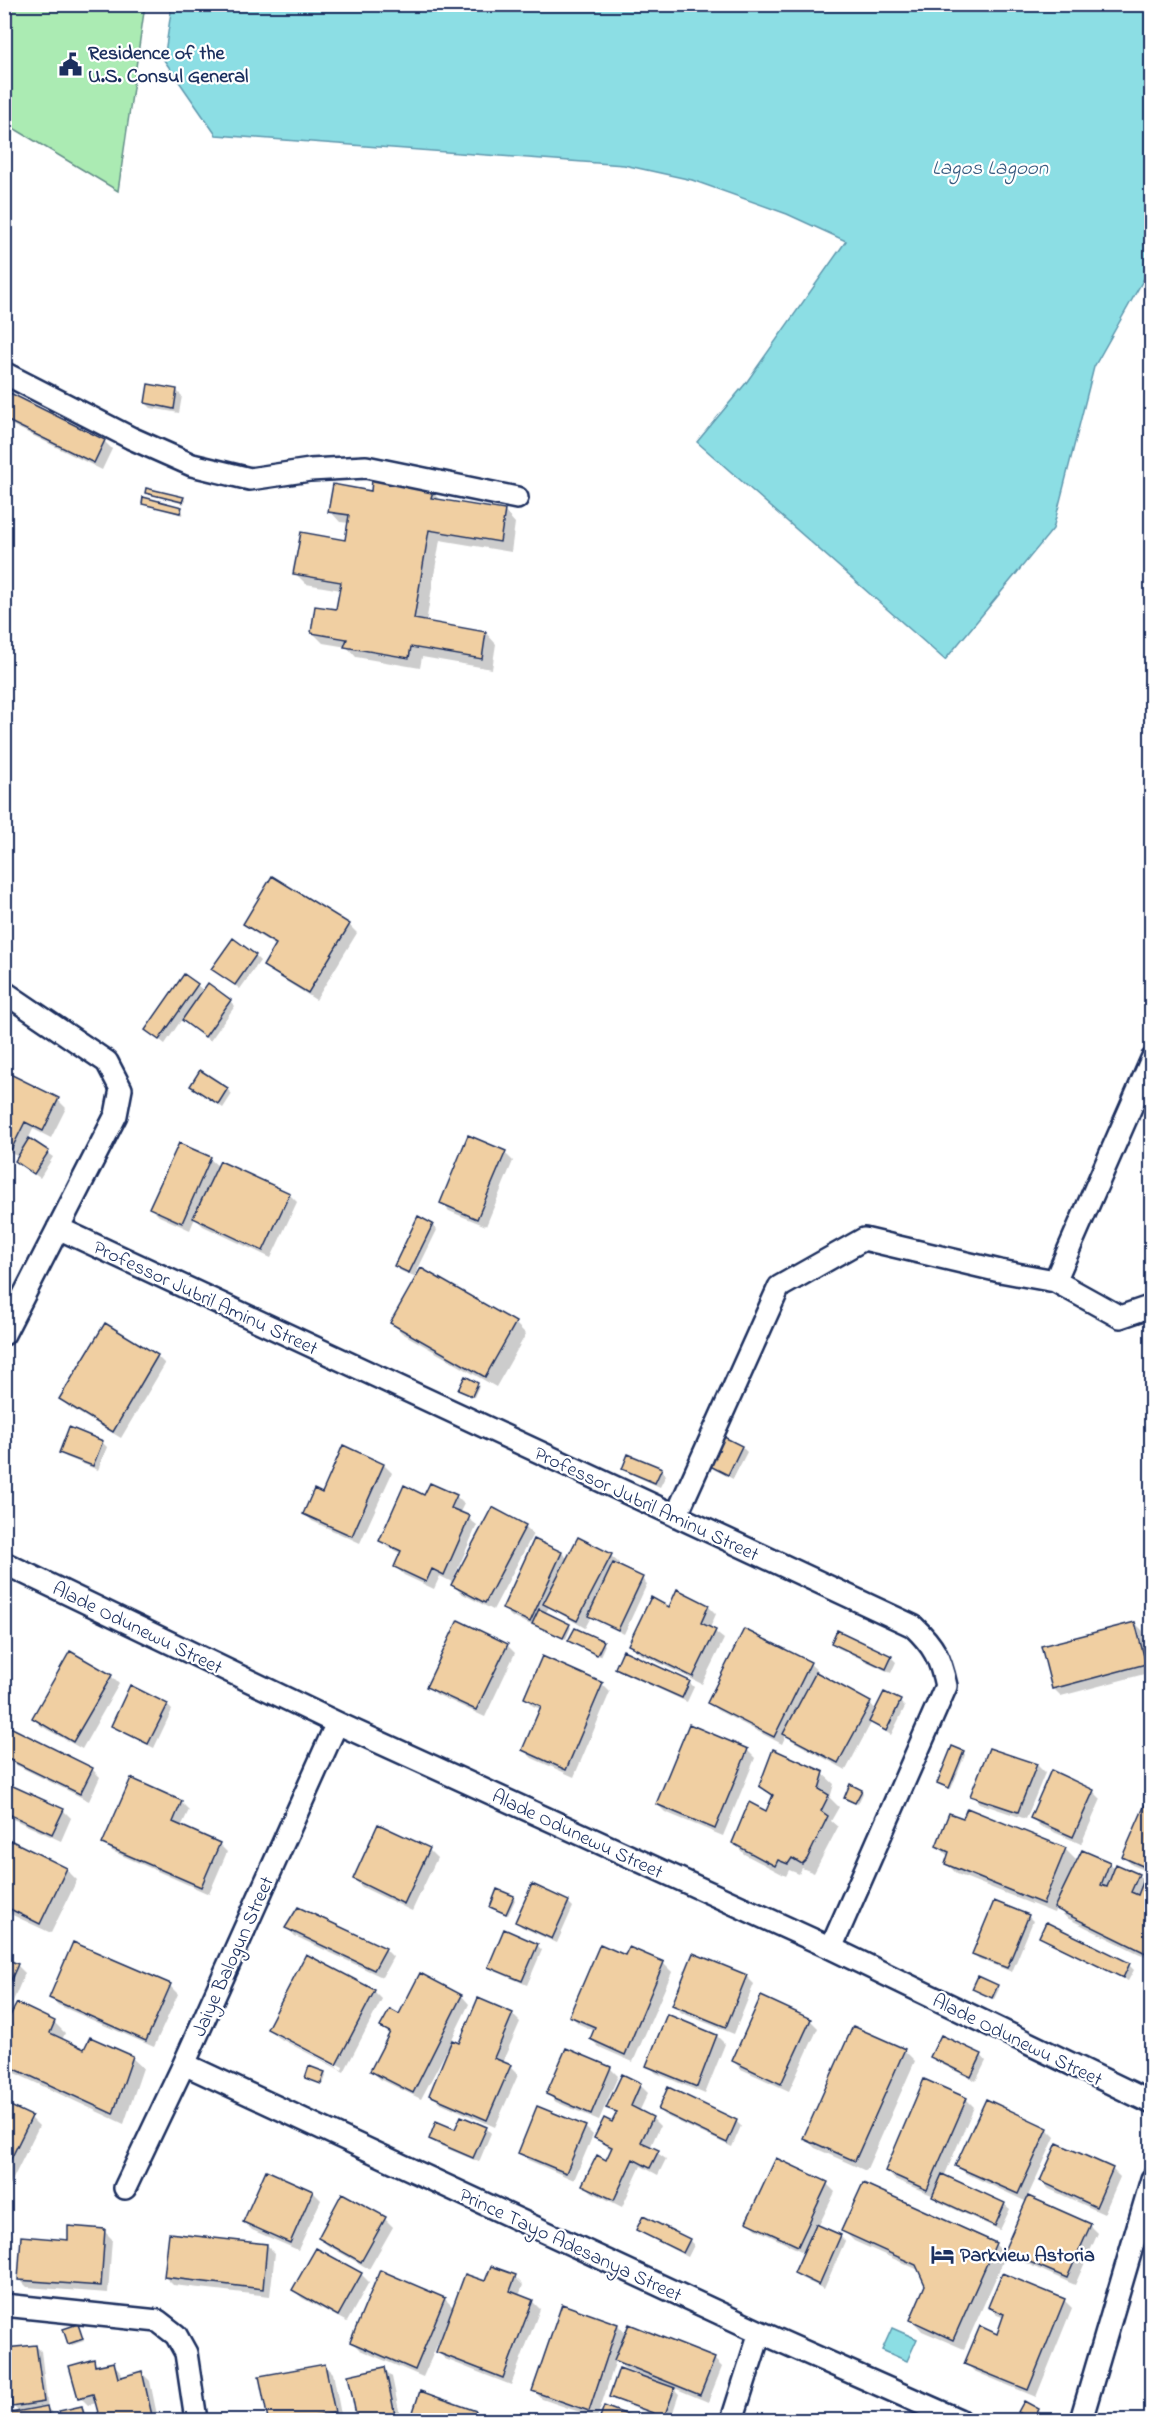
<svg xmlns="http://www.w3.org/2000/svg" width="1156" height="2425" viewBox="0 0 1156 2425" font-family="'Indie Flower',sans-serif">
	<style>
		.green { fill: #abebb3; stroke: #638d88; stroke-width: 1.5 }
		.water { fill: #8cdee4; stroke: #5f98ae; stroke-width: 1.5 }
		.shadow { fill: #0003; fill-rule: evenodd }
		.building { fill: #f0cfa2; stroke: #1b2f5e; stroke-width: 1.5 }
		.lines { fill: none; stroke-linecap: round; stroke-linejoin: round }
		.street-casing { stroke: #1b2f5e; stroke-width: 26 }
		.street { stroke: #fff; stroke-width: 21 }
		.labels { text-anchor: middle; stroke-width: 4.5; stroke-linejoin: round; paint-order: stroke }
		.poi-label { font-size: 20px; font-weight: bold; fill: #1b2f5e; stroke: #fff; text-anchor: start }
		.street-label { font-size: 20px; fill: #1b2f5e; stroke: #fff }
		.water-label { font-size: 21px; font-style: italic; fill: #375b80; stroke: #fff }
	</style>
	<rect width="100%" height="100%" fill="#fff"/>
	<filter id="ink" filterUnits="userSpaceOnUse"><feTurbulence type="fractalNoise" baseFrequency=".0167" numOctaves="2"/><feDisplacementMap in="SourceGraphic" scale="12" xChannelSelector="R" yChannelSelector="G"/><feConvolveMatrix kernelMatrix="1 2 1 2 8 2 1 2 1" color-interpolation-filters="sRGB"/></filter>
	<g filter="url(#ink)">
		<path class="green" d="M5,4L145,5L118,191L5,123Z"/>
		<path class="water" d="M172,5H1151V266L1094,367L1053,529L945,660L697,442L746,383L846,241L787,214L692,180L624,165L216,135L164,60Z
			M892,2328L917,2339L907,2361L882,2350Z"/>
		<path class="shadow" d="M177,391L182,396L179,413L151,408L146,403Z
			M4,392L104,441L112,449L102,470L4,421Z
			M372,492H432L441,501L505,512L515,523L511,552L440,540L426,623L486,633L496,644L492,669L422,657L420,668L356,657L347,647L323,643L312,632L338,611L341,590L306,584L295,573L347,542L350,523L340,522L330,511Z
			M146,493L183,498L185,500L184,504Z
			M144,503L181,508L183,510L182,515Z
			M245,923L349,925L357,933L316,1000L273,973L265,965L276,946L252,931Z
			M255,956L260,961L240,989L213,969Z
			M197,985L204,991L230,1001L235,1006L210,1041L182,1019L165,1044L147,1030Z
			M4,1073L58,1100L66,1108L51,1138L33,1129L28,1140L53,1157L40,1178L22,1166L17,1161L19,1157L4,1150Z
			M192,1086L227,1089L232,1094L223,1108Z
			M179,1145L210,1159L219,1167L289,1194L297,1202L271,1258L203,1226L195,1218L190,1230L159,1216L151,1208Z
			M505,1153L513,1161L486,1226L449,1211L442,1203Z
			M432,1225L437,1230L414,1277L401,1271L395,1266Z
			M392,1323H515L526,1334L496,1387L402,1333Z
			M105,1325L157,1356L165,1364L121,1438L69,1407L61,1399Z
			M477,1384L479,1386L474,1397L462,1392Z
			M102,1442L107,1447L98,1470L66,1457L61,1452Z
			M742,1447L747,1452L733,1479L715,1470L709,1465Z
			M384,1465L392,1473L360,1543L312,1521L304,1513L323,1495Z
			M623,1468L661,1470L666,1475L660,1487L629,1473Z
			M456,1496L464,1504L460,1512L477,1525L452,1582L440,1576L434,1589L404,1575L396,1567L402,1554L389,1548L381,1540L425,1497Z
			M525,1526L533,1534L493,1610L461,1593L453,1585Z
			M562,1553L568,1559L611,1556L619,1563L617,1567L642,1579L647,1584L624,1634L591,1617L585,1628L549,1607L545,1614L571,1627L566,1639L512,1617L504,1609Z
			M678,1591L708,1606L716,1614L710,1628L724,1639L702,1684L637,1652L629,1644L670,1609Z
			M1135,1623L1143,1631L1152,1672L1061,1696L1053,1688Z
			M572,1643H603L605,1645L600,1656Z
			M833,1643L891,1657L896,1662L891,1673L838,1648Z
			M507,1645L515,1653L485,1717L436,1694L428,1686Z
			M810,1664L818,1671L816,1675L870,1703L876,1710L900,1702L905,1707L891,1735L871,1723L846,1770L793,1741L786,1735L782,1744L717,1710L709,1703Z
			M617,1667L689,1682L694,1687L687,1702L622,1672Z
			M111,1676L119,1684L82,1749L41,1726L33,1718Z
			M602,1684L610,1692L574,1777L532,1758L524,1750L541,1709L533,1706L525,1698Z
			M167,1705L172,1710L154,1748L118,1730L112,1725Z
			M4,1726L92,1769L100,1777L89,1801L4,1759Z
			M747,1750L755,1758L723,1836L665,1812L657,1804Z
			M963,1752L965,1755L951,1789L941,1785L939,1783Z
			M1037,1765L1045,1773L1026,1819L979,1803L972,1795Z
			M823,1774L834,1784L830,1798L839,1807L831,1821L838,1827L814,1873L802,1868L799,1874L789,1870L786,1876L744,1854L734,1843L766,1813L774,1798L761,1786Z
			M4,1783L63,1810L71,1818L61,1841L4,1815Z
			M861,1791L863,1793L858,1804L848,1800Z
			M1093,1791L1101,1799L1081,1844L1040,1826L1032,1818Z
			M1152,1795V1873L1132,1865L1124,1857Z
			M181,1802L189,1810L181,1827L219,1844L227,1852L209,1894L112,1851L104,1843Z
			M4,1839L66,1869L77,1880L51,1933L4,1911Z
			M938,1846L1065,1849L1076,1860L1072,1869L1074,1870L1109,1863L1116,1870L1138,1875L1145,1882L1152,1881V1960L1067,1918L1056,1908L1054,1913L957,1874L946,1863L949,1857Z
			M429,1850L437,1858L412,1911L362,1887L354,1879Z
			M513,1898L515,1900L508,1915L491,1907Z
			M568,1902L573,1907L557,1943L522,1927L517,1922Z
			M1028,1916L1033,1921L1012,1972L979,1959L974,1954Z
			M287,1928L385,1949L393,1957L382,1977L295,1936Z
			M1041,1936L1129,1965L1134,1970L1128,1981L1046,1941Z
			M537,1945L542,1950L527,1985L495,1971L490,1966Z
			M630,1949L664,1964L672,1972L633,2062L599,2047L591,2039L595,2031L579,2024L571,2016L626,1957Z
			M4,1960L17,1965L25,1973L5,2020Z
			M746,1976L754,1984L734,2034L682,2013L674,2005Z
			M170,1986L178,1994L154,2047L58,2005L50,1997Z
			M997,1987L999,1989L994,1999L976,1991Z
			M374,1991L382,1999L344,2072L277,2037L269,2029ZM276,2032L343,2067L342,2070L276,2035Z
			M462,1996L469,2004L451,2041L460,2045L512,2014L520,2022L502,2063L510,2067L518,2075L495,2127L439,2102L431,2094L451,2047L449,2046L421,2099L380,2079L372,2071L390,2035L382,2027L400,2016Z
			M810,2020L818,2028L789,2091L741,2069L733,2061Z
			M54,2022L65,2033L62,2040L85,2051L132,2058L143,2068L124,2124L4,2068V2030Z
			M717,2036L725,2044L705,2094L656,2073L648,2065Z
			M904,2050L915,2061L866,2171L815,2148L805,2138Z
			M981,2055L986,2061L976,2081L937,2062L932,2057Z
			M610,2068L618,2076L599,2120L556,2102L548,2094Z
			M324,2074L326,2076L323,2085L306,2078Z
			M640,2085L648,2093L639,2112L652,2118L660,2126L650,2148L666,2159L658,2175L641,2166L622,2207L592,2192L584,2185L606,2162L612,2150L596,2138L613,2124L617,2116L608,2107Z
			M966,2099L974,2107L944,2177L1004,2204L1010,2209L1000,2230L939,2202L934,2196L894,2179L887,2171Z
			M4,2104L31,2118L39,2126L6,2193Z
			M659,2110L736,2121L741,2126L732,2147L664,2115Z
			M585,2127L593,2135L574,2180L528,2160L520,2152Z
			M486,2128L491,2133L479,2162L436,2144L431,2138L456,2131Z
			M1047,2129L1055,2137L1027,2198L1090,2225L1098,2233L1075,2285L1014,2258L1006,2250L1027,2202L965,2173L957,2165Z
			M1112,2169L1120,2177L1104,2214L1049,2189L1041,2181Z
			M266,2172L313,2192L321,2200L298,2250L252,2230L244,2222Z
			M827,2184L835,2192L818,2227L840,2236L845,2241L824,2289L801,2278L796,2273L805,2253L756,2229L748,2221Z
			M385,2219L393,2227L369,2269L327,2245L319,2237Z
			M638,2229L689,2240L694,2245L688,2257L643,2234Z
			M843,2230L995,2244L1006,2255L964,2349L922,2331L912,2320L927,2285L921,2271L854,2241Z
			M104,2231L112,2239L108,2293L27,2287L19,2279L69,2241Z
			M267,2245L275,2253L270,2296L173,2285L165,2277Z
			M381,2272L445,2299L454,2308L486,2283L515,2277L523,2285L519,2296L532,2301L540,2309L511,2385L445,2359L437,2351L440,2344L438,2343L423,2377L360,2350L352,2342Z
			M361,2274L369,2282L347,2322L302,2298L294,2290Z
			M1002,2275L1064,2300L1072,2308L1036,2397L974,2371L966,2363L997,2335L1005,2318L997,2315L989,2307Z
			M618,2325L626,2334L714,2359L722,2367L708,2402L672,2387L679,2394L671,2418L615,2397V2401L611,2397L635,2372L624,2368L616,2360L597,2418L542,2399L534,2391Z
			M78,2326L84,2341L72,2345L70,2343Z
			M36,2346L41,2351L48,2409L55,2415L56,2420H4V2416L20,2413L13,2406Z
			M93,2361L99,2367L113,2364L121,2372L123,2378L142,2373L150,2381L158,2420H101L97,2403L88,2405L80,2397Z
			M325,2365L333,2373L342,2420H269L261,2378Z
			M384,2369L392,2377L401,2420H359L350,2376Z
			M4,2378L11,2408L4,2409Z
			M615,2401L669,2420H667Z
			M81,2408L86,2413L88,2420H63L61,2412Z
			M1038,2410L1040,2412L1036,2420L1020,2412Z
			M475,2412L483,2420H416L413,2418Z"/>
		<path class="building" d="M148,384L177,389L174,409L145,403Z
			M4,390L105,440L94,463L4,419Z
			M372,480L433,491L431,498L505,510L500,542L429,530L414,619L486,632L482,659L411,647L409,658L344,647L347,639L311,633L315,606L336,609L341,582L293,574L301,532L345,540L349,515L328,512L333,484L371,491Z
			M146,488L184,497L182,502L145,493Z
			M143,497L182,507L180,513L142,504Z
			M272,876L350,924L308,993L263,966L276,944L243,924Z
			M233,938L256,955L235,985L211,969Z
			M184,974L198,984L159,1040L145,1030Z
			M208,983L231,1000L205,1037L182,1020Z
			M200,1070L228,1088L218,1104L190,1086Z
			M4,1071L59,1098L43,1131L25,1122L11,1150L4,1147Z
			M468,1135L506,1151L477,1219L440,1203Z
			M29,1138L49,1151L34,1174L15,1161Z
			M179,1143L211,1157L182,1223L149,1208Z
			M220,1161L290,1193L263,1251L193,1218Z
			M418,1216L433,1224L409,1273L394,1266Z
			M421,1268L516,1322L485,1377L390,1323Z
			M105,1323L158,1355L113,1432L59,1399Z
			M465,1376L478,1383L472,1396L458,1390Z
			M69,1427L103,1441L93,1466L59,1453Z
			M722,1436L742,1446L728,1475L708,1465Z
			M343,1445L384,1464L352,1536L303,1514L314,1489L322,1493Z
			M628,1454L662,1468L655,1483L622,1469Z
			M430,1483L457,1495L451,1508L470,1516L444,1575L432,1569L426,1582L394,1567L401,1551L379,1541L404,1485L424,1495Z
			M492,1507L526,1525L485,1603L451,1585Z
			M578,1537L612,1554L577,1621L543,1604Z
			M534,1539L562,1552L530,1622L502,1609Z
			M613,1563L643,1577L618,1630L588,1616Z
			M677,1589L709,1605L701,1623L716,1630L693,1677L628,1645L651,1597L669,1607Z
			M539,1609L570,1624L563,1638L532,1624Z
			M458,1620L508,1644L476,1710L426,1687Z
			M1135,1622L1146,1664L1052,1689L1041,1646Z
			M575,1628L604,1641L597,1655L568,1641Z
			M744,1629L811,1662L774,1737L707,1703Z
			M837,1630L892,1656L886,1669L831,1643Z
			M623,1650L690,1681L682,1698L615,1668Z
			M70,1651L112,1675L73,1742L32,1718Z
			M542,1656L603,1683L566,1770L522,1750L541,1706L524,1698Z
			M816,1672L871,1702L838,1763L783,1734Z
			M130,1685L168,1704L148,1744L111,1726Z
			M884,1692L901,1700L886,1731L869,1722Z
			M4,1724L93,1768L80,1794L4,1757Z
			M689,1724L748,1749L715,1829L656,1804Z
			M952,1746L964,1751L949,1788L937,1783Z
			M989,1748L1037,1764L1018,1812L970,1796Z
			M773,1749L824,1772L819,1789L829,1795L821,1811L828,1816L807,1859L802,1864L792,1858L788,1864L778,1860L775,1866L732,1843L749,1802L766,1811L773,1795L759,1786Z
			M1051,1770L1094,1790L1073,1837L1030,1818Z
			M131,1778L182,1801L173,1822L220,1843L201,1887L102,1844Z
			M4,1782L64,1809L52,1834L4,1812Z
			M850,1784L862,1790L855,1803L844,1798Z
			M1150,1793H1152V1870L1122,1857Z
			M967,1808L1066,1848L1043,1904L945,1864L949,1852L936,1846L949,1813L963,1818Z
			M378,1824L430,1848L404,1904L353,1879Z
			M4,1837L67,1868L40,1924L4,1906Z
			M1082,1850L1110,1862L1101,1885L1107,1887L1116,1864L1139,1874L1131,1892L1138,1895L1145,1877L1152,1879V1956L1054,1908Z
			M532,1884L569,1901L552,1939L515,1922Z
			M497,1889L514,1896L506,1914L490,1907Z
			M994,1901L1029,1915L1007,1968L972,1954Z
			M298,1907L386,1948L374,1970L285,1928Z
			M1046,1922L1130,1963L1123,1978L1039,1937Z
			M504,1929L538,1944L522,1981L488,1967Z
			M73,1942L171,1984L146,2041L49,1998Z
			M600,1944L625,1955L629,1947L664,1962L625,2055L590,2039L595,2027L569,2016Z
			M693,1953L747,1975L726,2027L672,2005Z
			M306,1954L375,1990L336,2065L267,2029Z
			M4,1958L18,1964L4,1996Z
			M420,1973L462,1995L413,2093L370,2071L390,2032L380,2027L390,2009L399,2014Z
			M978,1976L998,1985L992,1998L972,1989Z
			M761,1996L811,2019L781,2084L732,2061Z
			M478,1998L513,2013L494,2058L511,2065L487,2120L429,2095L452,2040L459,2043Z
			M17,2003L55,2021L50,2033L84,2049L90,2037L133,2056L113,2114L4,2064V2027Z
			M667,2014L717,2035L697,2087L646,2066Z
			M853,2026L905,2049L855,2161L803,2138Z
			M941,2035L982,2054L971,2077L930,2057Z
			M566,2048L611,2067L591,2114L546,2094Z
			M309,2066L325,2072L321,2084L305,2078Z
			M622,2074L641,2083L631,2106L653,2117L641,2142L659,2150L650,2168L633,2159L614,2200L582,2185L597,2155L606,2160L612,2147L594,2138L604,2118L612,2122L617,2112L606,2108Z
			M924,2079L967,2098L927,2190L885,2171Z
			M668,2087L737,2120L727,2143L658,2110Z
			M986,2099L1048,2128L1018,2194L955,2166Z
			M4,2103L32,2116L4,2173Z
			M537,2106L586,2126L566,2173L518,2153Z
			M461,2116L487,2127L473,2158L429,2139L436,2121L455,2129Z
			M1057,2143L1113,2168L1096,2207L1040,2181Z
			M776,2158L828,2182L798,2246L746,2222Z
			M266,2170L313,2191L290,2243L243,2222Z
			M942,2174L1005,2203L995,2226L932,2197Z
			M863,2183L996,2243L953,2340L910,2320L925,2285L916,2265L841,2231Z
			M342,2193L386,2217L361,2262L318,2238Z
			M1028,2196L1091,2224L1067,2278L1004,2251Z
			M643,2216L690,2239L683,2253L636,2230Z
			M816,2224L841,2235L819,2285L794,2273Z
			M68,2226L105,2229L101,2286L18,2280L21,2236L68,2240Z
			M169,2233L267,2244L263,2289L164,2277Z
			M316,2248L362,2273L338,2316L292,2290Z
			M491,2266L516,2275L510,2291L533,2300L503,2378L436,2352L465,2274L485,2281Z
			M380,2270L445,2298L415,2370L350,2342Z
			M1002,2273L1065,2299L1028,2390L964,2364L980,2326L997,2334L1004,2314L988,2307Z
			M562,2304L618,2324L589,2411L532,2391Z
			M78,2324L83,2339L68,2344L63,2329Z
			M629,2324L715,2358L700,2395L614,2360Z
			M36,2345L44,2402L12,2407L5,2348Z
			M94,2359L95,2366L114,2362L118,2378L142,2371L153,2420H100L93,2394L78,2398L69,2366Z
			M325,2364L335,2413L295,2420H268L259,2376Z
			M385,2367L396,2420H357L348,2375Z
			M619,2368L675,2388L664,2417L609,2397Z
			M420,2391L476,2411L472,2420H419L411,2418Z
			M1024,2401L1039,2409L1033,2420L1018,2412Z
			M47,2406L50,2420H4V2414Z
			M82,2406L85,2420H61L59,2411Z
			M604,2406L641,2420H599Z
			M497,2413L522,2420H495Z"/>
		<g class="lines">
			<defs>
				<path id="street" d="M4,373L131,438L192,465L250,479L310,470L366,467L517,498
					M4,992L107,1062L121,1089L116,1115L4,1334
					M58,1228L913,1626C934,1646 940,1658 946,1686L831,1948
					M1055,1281L1152,1059
					M676,1516L779,1287L864,1239L1000,1271L1055,1281L1120,1317L1152,1306
					M4,1563L337,1723L831,1948L1152,2103
					M184,2064L760,2332L959,2420
					M125,2188L184,2064L337,1723
					M4,2305L158,2321L176,2335L186,2353L196,2420
					M732,2420L760,2332
					M1081,2420L1152,2179"/>
			</defs>
			<use href="#street" class="street-casing"/>
			<use href="#street" class="street"/>
		</g>
	</g>
	<defs>
		<symbol id="civic-bare" viewBox="-9 -9 18 18"><path d="M-.6-6.5H3V-4.5H.6V-3L4-1V1h2V6H-6V1h2V-1L-.6-3ZM-1.2 2.5V6h2.4V2.5Z" fill="#1b2f5e" stroke="#fff" stroke-width="2.5" paint-order="stroke"/></symbol>
		<symbol id="hotel-bare" viewBox="-9 -9 18 18"><path d="M-6-4.5h1.5V1H6V5H4.5V3h-9V5H-6ZM-4 0a1.8 1.8 0 1 1 3.6 0ZM.5 0V-2.5h3Q6-2.5 6 0Z" fill="#1b2f5e" stroke="#fff" stroke-width="2.5" paint-order="stroke"/></symbol>
	</defs>
	<g fill-rule="evenodd">
		<use href="#civic-bare" x="54" y="48" width="33" height="33"/>
		<use href="#hotel-bare" x="926" y="2238" width="33" height="33"/>
	</g>
	<g class="labels">
		<g class="poi-label">
			<text x="88" y="59">Residence of the<tspan x="88" dy="23">U.S. Consul General</tspan></text>
			<text x="960" y="2261">Parkview Astoria</text>
		</g>
		<g class="street-label">
			<text transform="translate(206 1297) rotate(25)" y="7">Professor Jubril Aminu Street</text>
			<text transform="translate(647 1503) rotate(25)" y="7">Professor Jubril Aminu Street</text>
			<text transform="translate(138 1627) rotate(26)" y="7">Alade Odunewu Street</text>
			<text transform="translate(578 1833) rotate(25)" y="7">Alade Odunewu Street</text>
			<text transform="translate(232 1956) rotate(-66)" y="7">Jaiye Balogun Street</text>
			<text transform="translate(1018 2039) rotate(26)" y="7">Alade Odunewu Street</text>
			<text transform="translate(571 2244) rotate(25)" y="7">Prince Tayo Adesanya Street</text>
		</g>
		<g class="water-label">
			<text x="990" y="174">Lagos Lagoon</text>
		</g>
	</g>
	<rect width="1156" height="2425" fill="none" stroke="#fff" stroke-width="24"/>
	<rect x="12" y="12" width="1132" height="2401" fill="none" stroke="#1b2f5e" stroke-width="2" filter="url(#ink)"/>
</svg>
